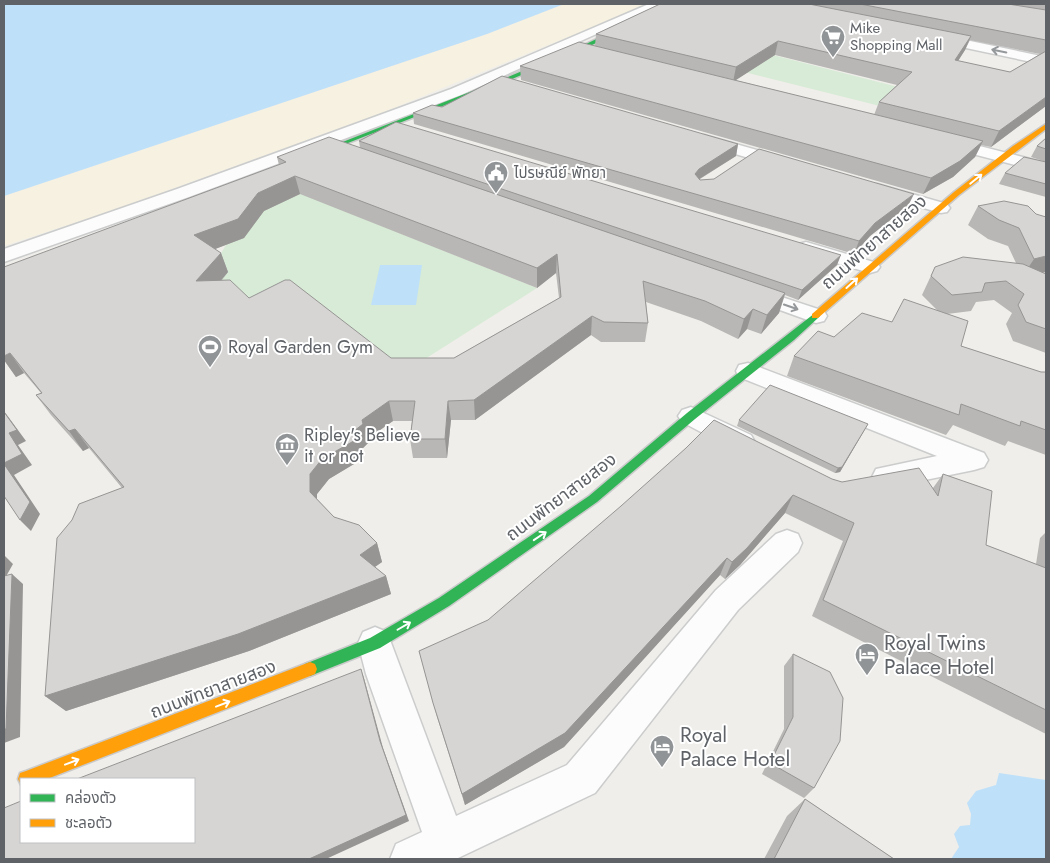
<svg xmlns="http://www.w3.org/2000/svg" width="1050" height="863" viewBox="0 0 1050 863" font-family="Jost,'Noto Sans Thai',sans-serif">
	<style>
		.green { fill: #d8ebd6 }
		.sand { fill: #f6f1e1 }
		.water { fill: #bfe0f9 }
		.lines { fill: none; stroke-linecap: round; stroke-linejoin: round }
		.street-casing { stroke: #cbcccc; stroke-width: 3 }
		.fast-casing { stroke: #cacacb; stroke-width: 3 }
		.slow-casing { stroke: #cacacb; stroke-width: 3 }
		.street { fill: #fdfcfc; fill-rule: evenodd }
		.fast { fill: #30b455; fill-rule: evenodd }
		.slow { fill: #ff9f0a; fill-rule: evenodd }
		.wall { fill: #b8b7b5; fill-rule: evenodd }
		.shaded-wall { fill: #969594 }
		.building { fill: #d6d5d3; stroke: #969594; fill-rule: evenodd }
		.oneway { stroke: #96999c }
		.oneway2 { stroke: #fff }
		.labels { text-anchor: middle; stroke-width: 4; stroke-linejoin: round; paint-order: stroke }
		.far-poi-label { font-size: 15px; fill: #5f6368; stroke: #fff; text-anchor: start }
		.street-label { font-size: 18px; fill: #5f6368; stroke: #fff }
		.poi-label { font-size: 18px; fill: #5f6368; stroke: #fff; text-anchor: start }
		.near-poi-label { font-size: 21px; fill: #5f6368; stroke: #fff; text-anchor: start }
	</style>
	<rect width="100%" height="100%" fill="#efeeea"/>
	<path class="green" d="M722,42L953,101L884,107L692,59Z
		M306,191L319,201L537,288L395,378L258,316L212,291L215,263L226,245L263,211Z"/>
	<path class="sand" d="M564,4H649L384,112L117,209L4,246V196L487,34Z"/>
	<path class="water" d="M4,4H564L487,34L4,196Z
		M380,265H422L416,305H371Z
		M999,773L1046,780V857L1045,859H951L959,847L954,834L960,826L970,825L971,814L967,803L976,791L996,785Z"/>
	<g class="lines">
		<defs>
			<path id="street" d="M649,4H663L461,95L189,197L4,262V249L177,189L451,89Z
				M932,33L1046,57V65L928,40L926,37L928,34Z
				M704,135L792,160L794,164L792,168L786,169L698,143L696,140L698,137Z
				M944,137L1046,163V173L938,145L936,142L938,139Z
				M877,184L947,204L950,208L947,212L941,213L871,193L868,189L871,185Z
				M806,242L877,263L880,267L877,271L870,273L799,252L796,248L799,244Z
				M748,286L824,311L827,316L824,321L816,323L741,296L737,292L741,288Z
				M748,363L984,453L988,460L984,467L974,470L886,488L876,485L872,477L876,469L937,456L739,377L736,371L739,365Z
				M691,407L751,435L755,442L751,449L742,452L733,449L682,422L678,416L682,410Z
				M787,530L798,534L802,543L798,552L738,610L595,793L456,859H390L396,844L422,832L366,674L358,643L363,632L375,627L387,632L456,816L567,765L716,590L776,534Z"/>
			<path id="fast" d="M669,4H674L590,46L512,79L312,157L307,156L508,77L586,44Z
				M815,313L820,316L818,318L794,340L695,419L597,502L449,606L380,648L310,676L305,674L303,669L305,664L370,638L439,598L589,496L687,413Z"/>
			<path id="slow" d="M1046,124V129L959,195L818,318H812V314L954,192L1013,146Z
				M310,662L315,664L317,669L315,674L310,676L47,779H21V785L18,779L20,773L26,771Z"/>
		</defs>
		<use href="#street" class="street-casing"/>
		<use href="#fast" class="fast-casing"/>
		<use href="#slow" class="slow-casing"/>
		<use href="#street" class="street"/>
		<use href="#fast" class="fast"/>
		<use href="#slow" class="slow"/>
	</g>
	<path class="wall" d="M660,4H1046V106L991,147L981,145L975,157L953,177L923,194L521,80L520,66L595,46L596,34ZM970,40L1040,54L1010,72L958,61L965,50ZM775,55L897,85L879,102L874,115L735,80Z
		M442,107L738,144L736,156L700,179V180L908,206L870,236L854,254L414,124L413,113Z
		M1046,138V162L1031,157L1037,146Z
		M359,141L837,265L798,300L785,295L779,313L761,334L747,329L738,339L701,321L646,302L648,323L645,342H601L591,335L475,420H451L447,458H413L410,439L412,421H393L367,439L368,443L362,449L364,458L329,479L317,494V499L334,517L377,543L382,562L375,567L386,576L391,594L249,651L66,711L45,696L122,488L89,448L83,451L51,415L36,395L41,393L24,373L16,377L4,360L279,165L277,157L360,148ZM300,194L537,288L556,273L559,298L454,358H391L249,298L222,280L228,272L221,253L215,249L244,238L264,211Z
		M1046,162V197L999,184L1005,173Z
		M978,206H1028L1043,273L1046,274V353L1013,341L1006,324L1012,313L994,300L976,302L971,311L947,314L961,346L1041,372H1046V455L1008,441L1005,446L953,425L946,435L787,376L794,356L834,337L937,310L922,295L935,267L1016,263L1008,246L988,239L968,225Z
		M739,420L868,424L840,472L835,473L737,426Z
		M943,474L986,545L1036,564L1040,538L1046,532V734L812,616L843,541L785,513L740,565L725,579L720,575L564,747L465,805L437,717L419,651L832,479L842,482L933,488Z
		M793,654L814,788L804,798L762,774L784,729V666Z
		M805,799L894,859H764L787,816Z"/>
	<path class="shaded-wall" d="M971,36L965,50L949,75L955,60Z
		M778,41L775,55L733,82L736,67Z
		M1046,97V106L991,147L999,131Z
		M983,141L975,157L953,177L923,194L931,178Z
		M738,144L736,156L696,181L695,174L699,169Z
		M295,176L300,194L264,211L244,238L202,254L194,235L258,193Z
		M914,194L908,206L870,236L854,254L859,241L875,223Z
		M221,253L228,272L204,300L196,281Z
		M557,254L556,273L537,288V268Z
		M841,255L837,265L798,300L802,290Z
		M1046,256V272L1022,277L1034,259Z
		M785,293L779,313L761,334L767,315Z
		M753,309L747,329L738,339L744,319Z
		M592,316L591,335L475,420L474,400Z
		M10,353L24,373L16,377L4,360V356Z
		M389,401L393,421L367,439L368,443L362,449L364,458L329,479L317,494V511L310,492V474L322,459L354,431L362,420Z
		M448,401L451,420L447,458L445,439Z
		M4,411L26,441L18,445L32,465L14,475L40,514L31,531L20,520L4,464L9,433Z
		M868,424L840,472L835,473L838,468Z
		M75,429L89,448L83,451L69,431Z
		M793,495L785,513L740,565L725,579L732,562Z
		M377,543L382,562L366,573L360,555Z
		M4,555L13,564L4,580Z
		M727,558L720,575L564,747L465,805L462,794Z
		M12,574L23,584L20,737L4,743V729Z
		M386,576L391,594L249,651L66,711L45,696Z
		M361,669L364,678L383,748L409,821L326,859H309L380,741Z"/>
	<path class="building" d="M660,4H809L971,36L955,60L1010,72L1046,51V97L999,131L879,102L912,72L778,41L736,67L596,34Z
		M860,4H1008L1046,10V40Z
		M579,42L983,141L960,161L931,178L520,66Z
		M502,76L738,144L699,169L695,174L700,180L714,179L759,149L914,194L875,223L859,241L413,113L432,105L442,107Z
		M396,122L841,255L802,290L359,141Z
		M329,137L785,293L767,315L753,309L744,319L705,301L643,281L648,323L604,322L592,316L474,400L448,401L445,439H410L415,401H389L362,420L363,424L354,431L359,438L322,459L310,474V492L334,517L359,525L377,543L360,555L386,576L238,634L45,696L57,538L72,520L79,504L124,487L75,429L69,431L36,395L42,393L10,353L4,356V267L286,162L277,157ZM295,176L537,268L557,254L561,297L454,358H391L290,280H285L249,298L230,280L196,281L221,253L194,235L238,219L258,193Z
		M1046,138V149L1037,146Z
		M1024,157L1046,162V184L1005,173Z
		M1004,201L1028,206L1036,214L1046,217V256L1034,259L1019,228L999,220L978,206Z
		M963,257L1023,264L1046,274V329L1026,322L1018,305L1024,294L1006,281L985,283L982,292L952,295L931,276L935,267Z
		M904,299L968,321L961,346L1041,372H1046V430L1021,421L1020,426L961,404L959,415L794,356L818,331L834,337L862,313L892,322Z
		M770,385L868,424L842,467L838,468L739,420Z
		M4,412L17,430L9,433L22,454L4,463Z
		M714,420L832,479L842,482L919,468L938,496L943,474L992,491L986,545L1046,568V710L823,600L854,523L793,495L747,548L732,562L727,558L565,733L462,794L433,703L419,651L488,620L621,506L686,448Z
		M4,464L30,502L20,520L4,496Z
		M12,574L6,729H4V576Z
		M793,654L830,672L843,698L840,741L814,788L770,763L793,717Z
		M361,669L380,741L406,815L309,859H4V808L21,801V842H194V779H77Z
		M805,799L894,859H774Z"/>
	<defs><path id="oneway-shaft" d="M-6 0H5M1.5-3L5.5 0L1.5 3" fill="none" stroke-width="1.6" stroke-linecap="round" stroke-linejoin="round" transform="scale(1.25)"/></defs>
	<g class="oneway">
		<use href="#oneway-shaft" transform="translate(999 51) rotate(-168)"/>
		<use href="#oneway-shaft" transform="translate(791 307) rotate(19)"/>
	</g>
	<g class="oneway2">
		<use href="#oneway-shaft" transform="translate(976 179) rotate(-39)"/>
		<use href="#oneway-shaft" transform="translate(852 283) rotate(-42)"/>
		<use href="#oneway-shaft" transform="translate(540 536) rotate(-34)"/>
		<use href="#oneway-shaft" transform="translate(404 626) rotate(-30)"/>
		<use href="#oneway-shaft" transform="translate(223 704) rotate(-21)"/>
		<use href="#oneway-shaft" transform="translate(72 762) rotate(-21)"/>
	</g>
	<defs>
		<symbol id="supermarket-pin" viewBox="-11 -11 22 30"><path d="M0 17L-7.5 6A9.5 9.5 0 1 1 7.5 6Z" fill="#919496" stroke="#fff"/><path d="M-6-5.5h2.5l.6 2H6L4.5 2H-2.5L-4.4-4H-6ZM-1.5 3.2a1.3 1.3 0 1 0 .1 0ZM3 3.2a1.3 1.3 0 1 0 .1 0Z" fill="#fff"/></symbol>
		<symbol id="civic-pin" viewBox="-11 -11 22 30"><path d="M0 17L-7.5 6A9.5 9.5 0 1 1 7.5 6Z" fill="#919496" stroke="#fff"/><path d="M-.6-6.5H3V-4.5H.6V-3L4-1V1h2V6H-6V1h2V-1L-.6-3ZM-1.2 2.5V6h2.4V2.5Z" fill="#fff"/></symbol>
		<symbol id="stadium-pin" viewBox="-11 -11 22 30"><path d="M0 17L-7.5 6A9.5 9.5 0 1 1 7.5 6Z" fill="#919496" stroke="#fff"/><path d="M0-5a6.5 5 0 1 0 0 10a6.5 5 0 1 0 0-10ZM-3.5-1.8h7v3.6h-7Z" fill="#fff"/></symbol>
		<symbol id="museum-pin" viewBox="-11 -11 22 30"><path d="M0 17L-7.5 6A9.5 9.5 0 1 1 7.5 6Z" fill="#919496" stroke="#fff"/><path d="M0-6L6-3V-2H-6V-3ZM-5-1h2V3h-2ZM-1-1h2V3h-2ZM3-1h2V3H3ZM-6 4H6V6H-6Z" fill="#fff"/></symbol>
		<symbol id="hotel-pin" viewBox="-11 -11 22 30"><path d="M0 17L-7.5 6A9.5 9.5 0 1 1 7.5 6Z" fill="#919496" stroke="#fff"/><path d="M-6-4.5h1.5V1H6V5H4.5V3h-9V5H-6ZM-4 0a1.8 1.8 0 1 1 3.6 0ZM.5 0V-2.5h3Q6-2.5 6 0Z" fill="#fff"/></symbol>
	</defs>
	<g fill-rule="evenodd">
		<use href="#supermarket-pin" x="819" y="23" width="28" height="38"/>
		<use href="#civic-pin" x="482" y="159" width="28" height="38"/>
		<use href="#stadium-pin" x="196" y="333" width="28" height="38"/>
		<use href="#museum-pin" x="273" y="431" width="28" height="38"/>
		<use href="#hotel-pin" x="853" y="641" width="28" height="38"/>
		<use href="#hotel-pin" x="648" y="733" width="28" height="38"/>
	</g>
	<g class="labels">
		<g class="far-poi-label">
			<text x="850" y="33">Mike<tspan x="850" dy="17">Shopping Mall</tspan></text>
			<text x="514" y="178">ไปรษณีย์ พัทยา</text>
		</g>
		<g class="street-label">
			<text transform="translate(874 242) rotate(-41)" y="6">ถนนพัทยาสายสอง</text>
			<text transform="translate(561 497) rotate(-37)" y="6">ถนนพัทยาสายสอง</text>
			<text transform="translate(213 689) rotate(-21)" y="6">ถนนพัทยาสายสอง</text>
		</g>
		<g class="poi-label">
			<text x="228" y="353">Royal Garden Gym</text>
			<text x="304" y="441">Ripley's Believe<tspan x="304" dy="21">it or not</tspan></text>
		</g>
		<g class="near-poi-label">
			<text x="884" y="650">Royal Twins<tspan x="884" dy="24">Palace Hotel</tspan></text>
			<text x="680" y="742">Royal<tspan x="680" dy="24">Palace Hotel</tspan></text>
		</g>
	</g>
	<rect width="1050" height="863" fill="none" stroke="#5f6368" stroke-width="10"/>
	<rect x="20" y="778" width="175" height="65" fill="#ffffff" stroke="#bfc1c3"/>
	<rect x="30" y="794" width="25" height="8" fill="#30b455" stroke="#bfc1c3"/>
	<text x="65" y="803" font-size="15" fill="#5f6368">คล่องตัว</text>
	<rect x="30" y="819" width="25" height="8" fill="#ff9f0a" stroke="#bfc1c3"/>
	<text x="65" y="828" font-size="15" fill="#5f6368">ชะลอตัว</text>
</svg>
